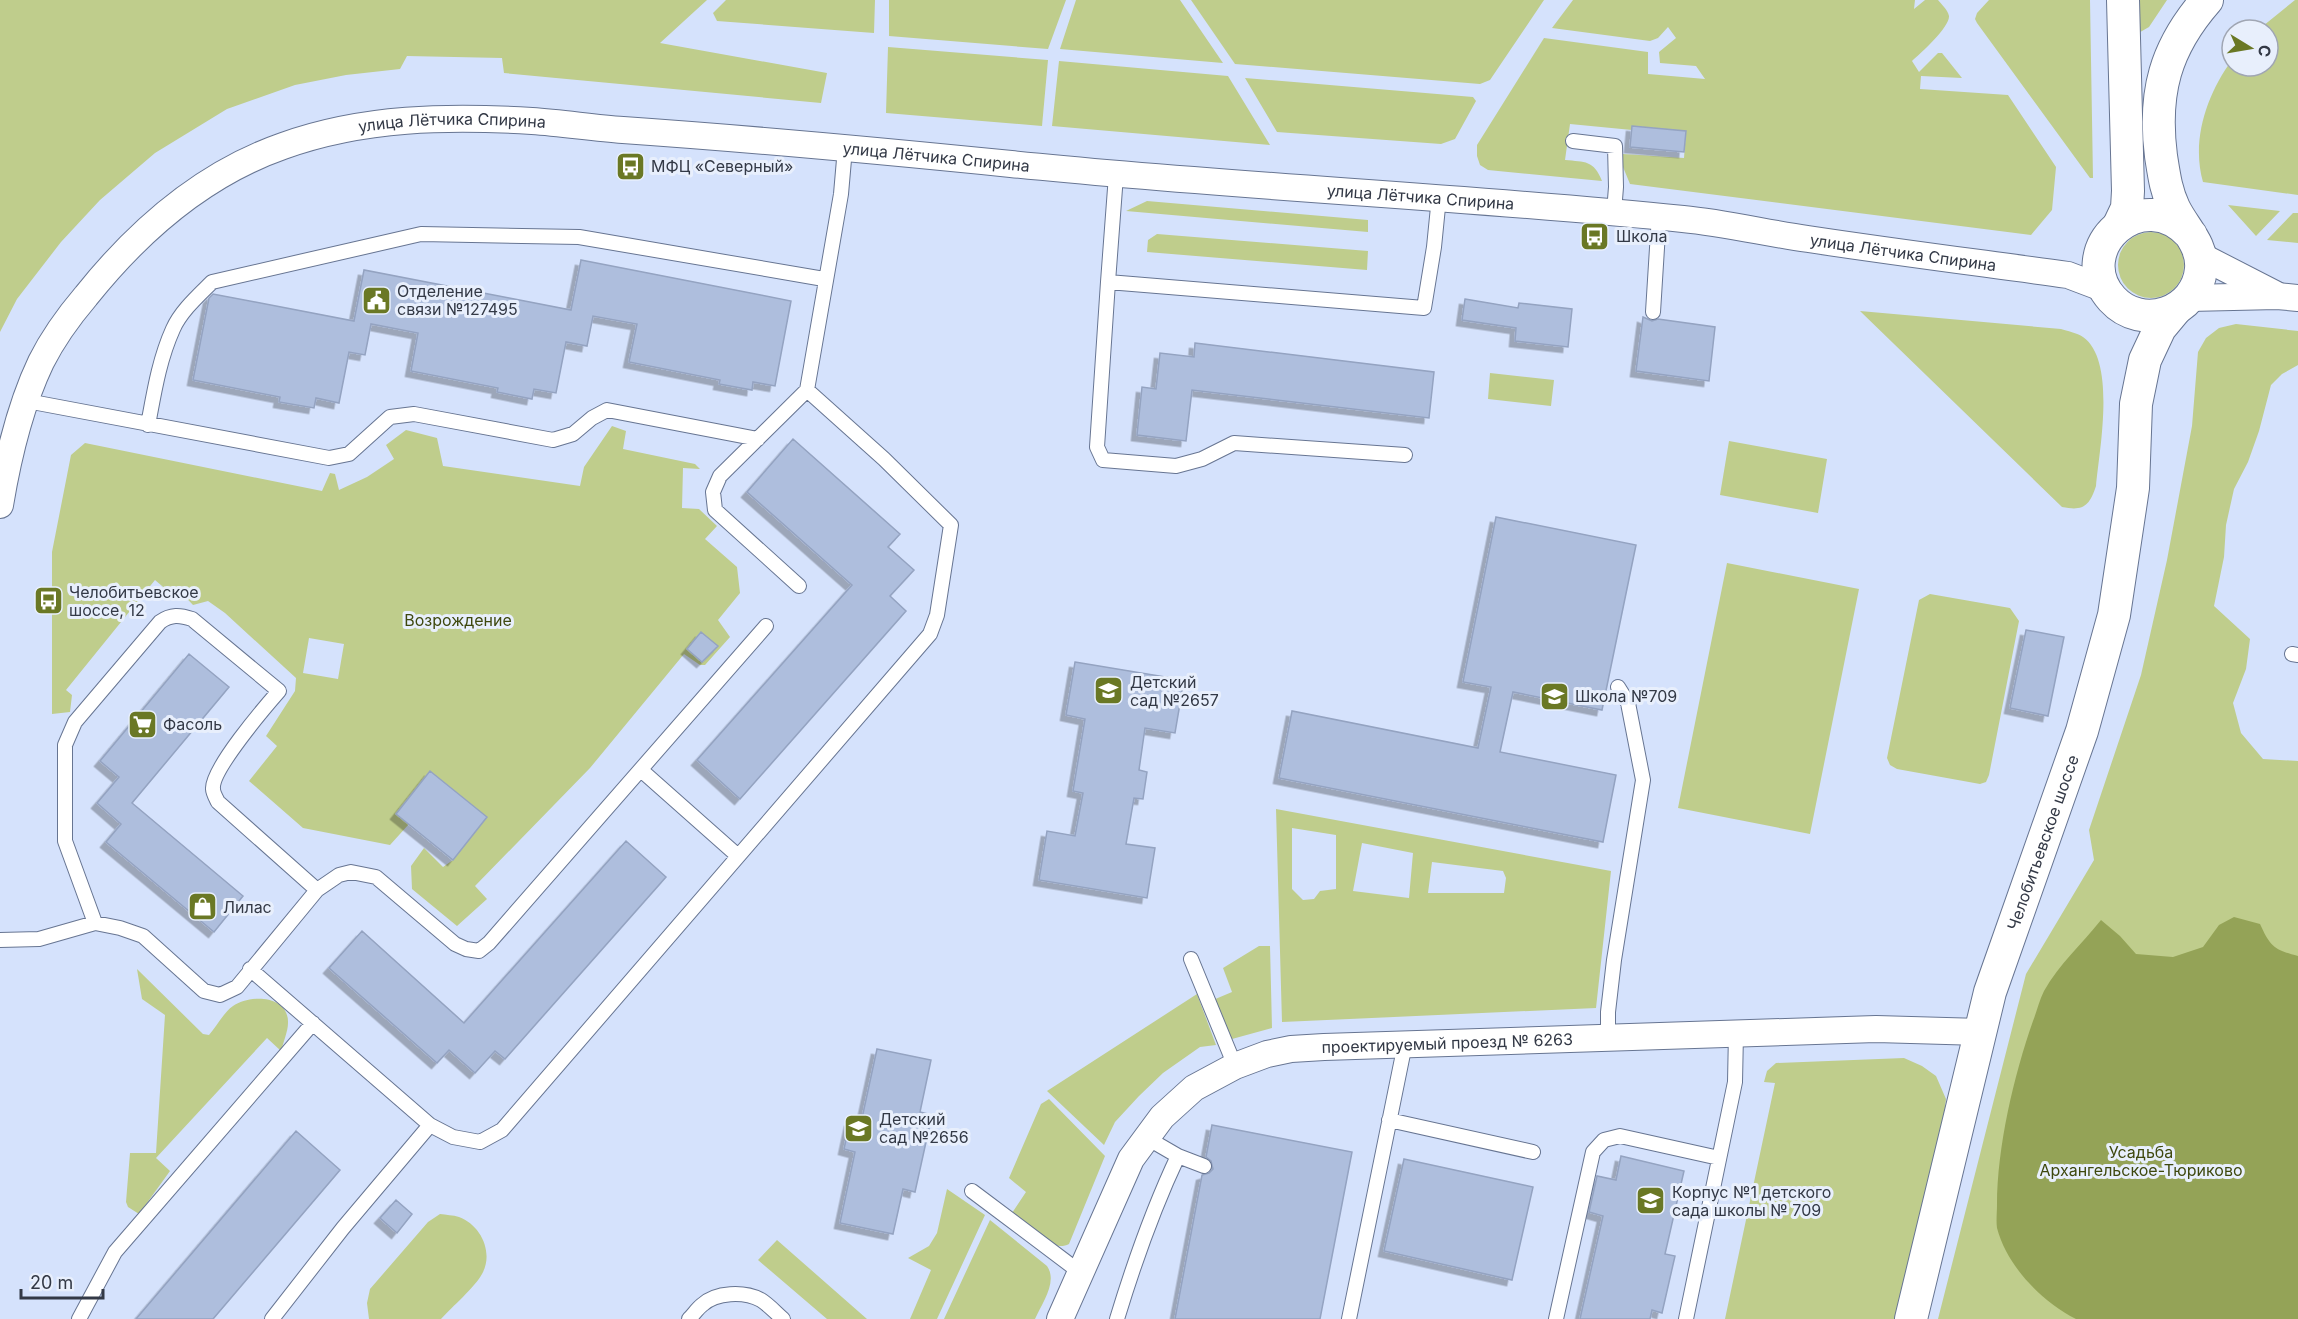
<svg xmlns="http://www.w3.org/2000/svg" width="2298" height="1319" viewBox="0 0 2298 1319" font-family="Inter,sans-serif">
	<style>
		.green { fill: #bfcd8c; fill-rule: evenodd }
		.water { fill: #94a357 }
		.building { fill: #aebedd; stroke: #94a3c1; stroke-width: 1.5; filter: url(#shadow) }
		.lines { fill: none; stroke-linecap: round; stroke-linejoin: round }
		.service-casing { stroke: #677592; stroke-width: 16 }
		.minor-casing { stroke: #677592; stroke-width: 28 }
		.tertiary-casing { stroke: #677592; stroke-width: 34 }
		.service { stroke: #fff; stroke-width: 14 }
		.minor { stroke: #fff; stroke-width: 26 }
		.tertiary { stroke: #fff; stroke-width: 32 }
		.labels { text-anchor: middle; stroke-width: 6; stroke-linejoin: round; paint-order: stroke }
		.street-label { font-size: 16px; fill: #333946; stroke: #e8effc }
		.poi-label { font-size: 16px; fill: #333946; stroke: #e8effc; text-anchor: start }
		.park-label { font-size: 16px; fill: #3e480e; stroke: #e8effc }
	</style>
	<defs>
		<filter id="shadow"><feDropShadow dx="-5.5" dy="5.5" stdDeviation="0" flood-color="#0004"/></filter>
	</defs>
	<rect width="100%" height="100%" fill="#d5e2fc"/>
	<path class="green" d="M0,0H707L660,43L827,73L821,103L504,73L502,58L407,56L400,69L346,75L295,85L227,109L155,153L100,200L61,242L17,299L0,332Z
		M726,0H875L874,33L717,21L713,13Z
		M889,0H1066L1048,49L889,36Z
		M1076,0H1180L1223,63L1060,49Z
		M1191,0H1544L1490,80L1480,84L1235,64Z
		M1573,0H1915L1914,9L1925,0H1938C1941,4 1948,10 1949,16C1950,27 1921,53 1912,61L1919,72L1938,53H1942L1962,78L1921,76L1920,89L2008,95L2056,167L2052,210L2031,235L1630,184L1623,167V154L1684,158L1686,131L1633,126L1632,130L1570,124L1565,160C1585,162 1594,160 1602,181L1488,170L1480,165L1477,156V145L1544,38L1648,52V74L1705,79L1696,66L1660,63L1659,52L1676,38L1668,27L1658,38L1650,41L1552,28Z
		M1989,0H2090L2093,178H2090L1977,23L1975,19L1977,13Z
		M2134,0H2167L2149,27L2135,35Z
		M2295,0H2298V195L2203,182C2191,140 2207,94 2232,60V66H2268V30H2258Z
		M888,47L1048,60L1042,126L886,113Z
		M1059,61L1228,76L1270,145L1052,126Z
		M1245,78L1473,97L1476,101L1455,139L1441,144L1277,132Z
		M1147,201L1368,220V232L1126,211Z
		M2228,205L2280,211L2256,236Z
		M2293,213H2298V243L2267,240Z
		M2118 265a33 33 0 1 1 66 0a33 33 0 1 1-66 0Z
		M1157,234L1368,251L1367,270L1147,252L1148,240Z
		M1860,311L2061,329C2067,331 2077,333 2083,337C2117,361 2099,451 2096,486C2089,507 2083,511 2062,507Z
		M2236,324L2298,331V365L2282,374L2271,385L2259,431L2248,462L2234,489L2226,525L2224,557L2214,606L2250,639L2246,669L2233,703L2241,733L2263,759L2298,761V1319H1938L2026,974L2094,860L2089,830L2141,675L2167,560L2192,426L2198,352L2206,338L2219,328Z
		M1490,373L1554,380L1551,406L1488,399Z
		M612,426L626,431L623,449L695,464L700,469L683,468L682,508L699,509L717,526L705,539L737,567L740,593L718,620L730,637L705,665H700L684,654L590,768L475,886L487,899L457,926L412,889L411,866L424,848L443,867L453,860L487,817L430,771L396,814L409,824L390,845L303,828L249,781L277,746L266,736L295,691L296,678L225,613L208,601L193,605L177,588L169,592L155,580L66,690L72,695L70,712L52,714V552L71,455L85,443L322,491L330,473L335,474L339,490L367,477L394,459L386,445L406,430L437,438L443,466L580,486L584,467ZM701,632L718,646L703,662L688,649ZM309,638L344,644L338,679L303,673Z
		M1729,441L1827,459L1818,513L1720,495Z
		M1727,563L1859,589L1810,834L1678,808Z
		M1930,594L2010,608L2019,621L1989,775L1986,782L1980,784L1897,769L1890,765L1887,758L1919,600Z
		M1276,809L1611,871L1596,1008L1282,1022ZM1292,828L1336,835V889L1320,891L1314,899L1303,900L1292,889ZM1362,843L1413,853L1409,898L1353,891ZM1432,862L1503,871L1506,878L1504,893H1428Z
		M1259,946H1270L1272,1028L1232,1039L1213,1000L1232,992L1223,968Z
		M137,969L203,1034L209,1035C217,1026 224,1012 233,1006C250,994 289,995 288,1023C288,1031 283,1043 281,1051L267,1038L156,1158L170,1171L139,1214L128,1207L126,1202L130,1153H156L165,1015L142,999Z
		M1197,994L1216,1045L1200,1047L1163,1073L1139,1096L1115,1122L1104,1145L1047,1091Z
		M1904,1058L1922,1066L1936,1076L1946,1099L1942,1132L1895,1319H1725L1775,1083L1764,1082L1767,1071L1776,1063Z
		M1049,1099L1105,1156L1069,1244C1050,1254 1025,1224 1012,1213L1026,1192L1009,1178L1041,1104Z
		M947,1189L985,1215L937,1319H910L931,1270L908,1258L929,1246L937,1233Z
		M440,1214C446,1215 453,1215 459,1217C481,1225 494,1253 482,1274C475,1287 452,1307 441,1319H369L367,1303L370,1289L428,1222Z
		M990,1220L1047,1266C1058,1282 1042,1303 1035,1319H944Z
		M777,1240L867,1319H827L758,1260Z"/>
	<path class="water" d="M2234,917L2260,924C2270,946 2274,950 2298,956V1319H2076C2041,1301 2007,1266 1997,1228C1996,1221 1997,1212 1997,1205C1997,1147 2014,1075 2033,1021C2037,1011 2039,1001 2044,991C2059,964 2082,944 2101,920L2120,936L2136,954L2173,957L2203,947L2219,925Z"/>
	<path class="building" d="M1632,126L1686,131L1684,152L1630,147Z
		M581,260L791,301L775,386L753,382L752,390L719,384L720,380L629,362L637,324L593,316L587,346L566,342L556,393L534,389L532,399L497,392L498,388L411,371L418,333L371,324L365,355L349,352L339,403L316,398L314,408L279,402L280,397L193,380L209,298L213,294L354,321L364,270L571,310Z
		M1465,299L1518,308L1519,303L1572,309L1568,347L1515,341L1516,328L1462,320Z
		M1643,317L1652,321L1658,319L1715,327L1709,381L1636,371Z
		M1195,343L1434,372L1429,418L1192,390L1186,441L1137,435L1142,387L1156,389L1160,353L1194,357Z
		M793,439L900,534L888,547L914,570L890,596L906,611L740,799L697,760L852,585L747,492Z
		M1496,517L1636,545L1602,710L1513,692L1500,752L1616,775L1603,842L1279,778L1292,711L1478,748L1491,687L1463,682Z
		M2026,630L2064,637L2048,716L2010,708Z
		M701,632L718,646L702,662L687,649Z
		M189,654L229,687L132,803L243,896L214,932L106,842L121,824L97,803L119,777L100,761Z
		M1075,662L1184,680L1175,733L1145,728L1139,770L1147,772L1143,799L1134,798L1126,844L1155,848L1147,898L1039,880L1047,831L1075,836L1083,793L1073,791L1085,719L1066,715Z
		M430,771L487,817L453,860L396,814Z
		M626,841L666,877L505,1059L495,1051L475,1073L449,1050L437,1063L329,968L362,931L464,1023Z
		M877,1049L931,1060L920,1112L932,1115L915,1192L903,1189L893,1234L840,1223L855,1152L844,1149L850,1121L861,1123Z
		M1212,1125L1352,1152L1320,1319H1175L1202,1175L1209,1173L1213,1169L1211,1161L1206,1157Z
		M296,1131L340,1170L213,1319H136Z
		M1621,1156L1684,1171L1665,1254L1675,1256L1662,1313L1652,1310L1650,1319H1580L1603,1216L1589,1212L1597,1176L1616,1180Z
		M1404,1159L1533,1187L1512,1280L1384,1251Z
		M396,1200L412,1214L397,1233L380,1218Z"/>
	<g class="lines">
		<defs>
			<path id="service" d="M1573,141L1615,146L1616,187L1614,212
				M1116,175L1108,282L1424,308L1434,247L1439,197
				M1108,282L1097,447L1103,460L1176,466L1202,459L1234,443L1405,455
				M1653,312L1659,216
				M27,401L329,458L349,454L390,417L414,414L553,440L573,434L592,418L607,410L758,439
				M148,425C154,393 159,360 173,329C181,311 198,296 212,282L421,234L579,237L824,279
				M799,586L715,510L713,492L720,476L807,390
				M2292,654L2298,655
				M641,770L738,856
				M317,890L339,875L351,872L376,877L455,944L466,949L479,951L489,943L766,626
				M0,940L39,939L95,923L120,928L143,936L204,991L220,995L237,987L317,890L218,802C216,798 213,793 213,789C211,770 265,707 279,691L192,619C180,615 171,614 160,622L75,722L65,745V841L95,923
				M1191,959L1235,1066
				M250,969L430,1125L453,1137L480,1142L502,1130L930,634L937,615L951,525L884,459L807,390L841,194L845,148
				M1608,1036V1012L1614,960L1643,780L1628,703L1618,687
				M1389,1120L1533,1152
				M1147,1138L1178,1156L1204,1166
				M972,1191L1081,1273
				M79,1319L115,1252L313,1023
				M272,1319L343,1228L430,1125
				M689,1319C694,1314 697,1309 702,1305C716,1292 744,1291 761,1300C769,1305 776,1313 783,1319
				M1117,1319C1134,1263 1153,1209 1178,1156
				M1349,1319L1405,1044
				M1556,1319L1593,1152L1604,1140L1620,1136L1719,1158
				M1686,1319L1735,1082L1736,1033"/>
			<g id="minor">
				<path d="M2201,256L2275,294"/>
				<path d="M2189,298L2277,296L2298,298"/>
				<path id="s1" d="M0,505C8,457 20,406 41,362C53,338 69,316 86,296C138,231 203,174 283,146C363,117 449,116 532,121C563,123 593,128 623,130C753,139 882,151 1011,164C1235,187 1460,196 1683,219C1725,223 1766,233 1808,239C1894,252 1981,263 2068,275L2105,289"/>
				<path id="s2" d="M1060,1319L1131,1159L1162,1117L1194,1088L1235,1066L1267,1054L1291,1049L1324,1047L1876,1029L1981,1032"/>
			</g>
			<g id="tertiary">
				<path d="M2119,225L2127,208L2128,191L2123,0"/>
				<path d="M2191,235C2142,180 2068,250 2112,299C2142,332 2197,313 2201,269C2203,244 2184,229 2174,208C2166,191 2164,175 2161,156C2153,93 2165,48 2207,0"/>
				<path id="s3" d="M1911,1319L1990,992L2082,731L2114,615L2133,488L2136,404L2145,360L2160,328L2175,310"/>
			</g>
		</defs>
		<use href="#service" class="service-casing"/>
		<use href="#minor" class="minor-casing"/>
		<use href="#tertiary" class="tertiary-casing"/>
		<use href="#service" class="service"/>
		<use href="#minor" class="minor"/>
		<use href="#tertiary" class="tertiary"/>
	</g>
	<defs>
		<symbol id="bus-square" viewBox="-11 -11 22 22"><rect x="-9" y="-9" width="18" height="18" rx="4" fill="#6a7825" stroke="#e8effc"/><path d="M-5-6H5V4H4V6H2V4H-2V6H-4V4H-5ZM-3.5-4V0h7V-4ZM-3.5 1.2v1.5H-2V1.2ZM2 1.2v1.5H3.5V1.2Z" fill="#fff"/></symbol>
		<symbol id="civic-square" viewBox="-11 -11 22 22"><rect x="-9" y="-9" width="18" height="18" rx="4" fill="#6a7825" stroke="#e8effc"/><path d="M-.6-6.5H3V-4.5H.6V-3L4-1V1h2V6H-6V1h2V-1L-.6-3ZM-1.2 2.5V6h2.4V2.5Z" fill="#fff"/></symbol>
		<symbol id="school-square" viewBox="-11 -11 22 22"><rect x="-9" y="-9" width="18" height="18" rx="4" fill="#6a7825" stroke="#e8effc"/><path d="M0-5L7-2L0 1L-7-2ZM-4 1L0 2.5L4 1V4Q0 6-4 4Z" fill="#fff"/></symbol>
		<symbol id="supermarket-square" viewBox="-11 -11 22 22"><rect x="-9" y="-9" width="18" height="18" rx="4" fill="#6a7825" stroke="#e8effc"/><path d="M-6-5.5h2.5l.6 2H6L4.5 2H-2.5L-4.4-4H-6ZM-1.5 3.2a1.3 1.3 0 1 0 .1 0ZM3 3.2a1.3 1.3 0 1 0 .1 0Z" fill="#fff"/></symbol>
		<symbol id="shop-square" viewBox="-11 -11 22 22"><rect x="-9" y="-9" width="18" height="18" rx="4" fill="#6a7825" stroke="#e8effc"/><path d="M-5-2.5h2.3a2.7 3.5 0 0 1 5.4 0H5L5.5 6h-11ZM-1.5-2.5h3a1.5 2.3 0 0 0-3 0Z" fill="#fff"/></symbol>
	</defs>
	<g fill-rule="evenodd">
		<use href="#bus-square" x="614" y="150" width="33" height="33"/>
		<use href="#bus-square" x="1578" y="220" width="33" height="33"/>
		<use href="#civic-square" x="360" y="284" width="33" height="33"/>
		<use href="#bus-square" x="32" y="584" width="33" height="33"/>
		<use href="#school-square" x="1092" y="674" width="33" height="33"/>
		<use href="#school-square" x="1538" y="680" width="33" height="33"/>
		<use href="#supermarket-square" x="126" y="708" width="33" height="33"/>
		<use href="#shop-square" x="186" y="890" width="33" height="33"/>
		<use href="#school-square" x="842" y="1112" width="33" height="33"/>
		<use href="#school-square" x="1634" y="1184" width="33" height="33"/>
	</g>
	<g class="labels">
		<g class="street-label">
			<text dy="6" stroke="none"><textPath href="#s1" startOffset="652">улица Лётчика Спирина</textPath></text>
			<text dy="6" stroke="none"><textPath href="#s1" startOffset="1138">улица Лётчика Спирина</textPath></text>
			<text dy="6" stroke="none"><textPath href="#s1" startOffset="1624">улица Лётчика Спирина</textPath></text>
			<text dy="6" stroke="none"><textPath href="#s1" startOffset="2110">улица Лётчика Спирина</textPath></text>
			<text dy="6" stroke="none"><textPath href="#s3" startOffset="495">Челобитьевское шоссе</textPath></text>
			<text dy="6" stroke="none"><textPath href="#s2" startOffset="532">проектируемый проезд № 6263</textPath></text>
		</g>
		<g class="poi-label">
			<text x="651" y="172">МФЦ «Северный»</text>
			<text x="1616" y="242">Школа</text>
			<text x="397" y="297">Отделение<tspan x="397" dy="18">связи №127495</tspan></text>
			<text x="69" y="598">Челобитьевское<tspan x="69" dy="18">шоссе, 12</tspan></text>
			<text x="1130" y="688">Детский<tspan x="1130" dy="18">сад №2657</tspan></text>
			<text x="1575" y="702">Школа №709</text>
			<text x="163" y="730">Фасоль</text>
			<text x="223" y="913">Лилас</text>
			<text x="879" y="1125">Детский<tspan x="879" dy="18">сад №2656</tspan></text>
			<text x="1672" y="1198">Корпус №1 детского<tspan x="1672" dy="18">сада школы № 709</tspan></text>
		</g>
		<g class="park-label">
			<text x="458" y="626">Возрождение</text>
			<text x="2141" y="1158">Усадьба<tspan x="2141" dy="18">Архангельское-Тюриково</tspan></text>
		</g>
	</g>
	<g transform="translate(2250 48) rotate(101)"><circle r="28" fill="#e8effc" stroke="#a0a6b3" stroke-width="1.5"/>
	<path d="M0-4.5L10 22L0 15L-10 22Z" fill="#6a7825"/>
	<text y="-9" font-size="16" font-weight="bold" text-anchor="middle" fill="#333946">С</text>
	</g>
	<path d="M21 1289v9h82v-9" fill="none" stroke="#333946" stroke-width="3"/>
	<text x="30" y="1289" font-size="18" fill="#333946" stroke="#e8effc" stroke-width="4.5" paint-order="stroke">20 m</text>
</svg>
